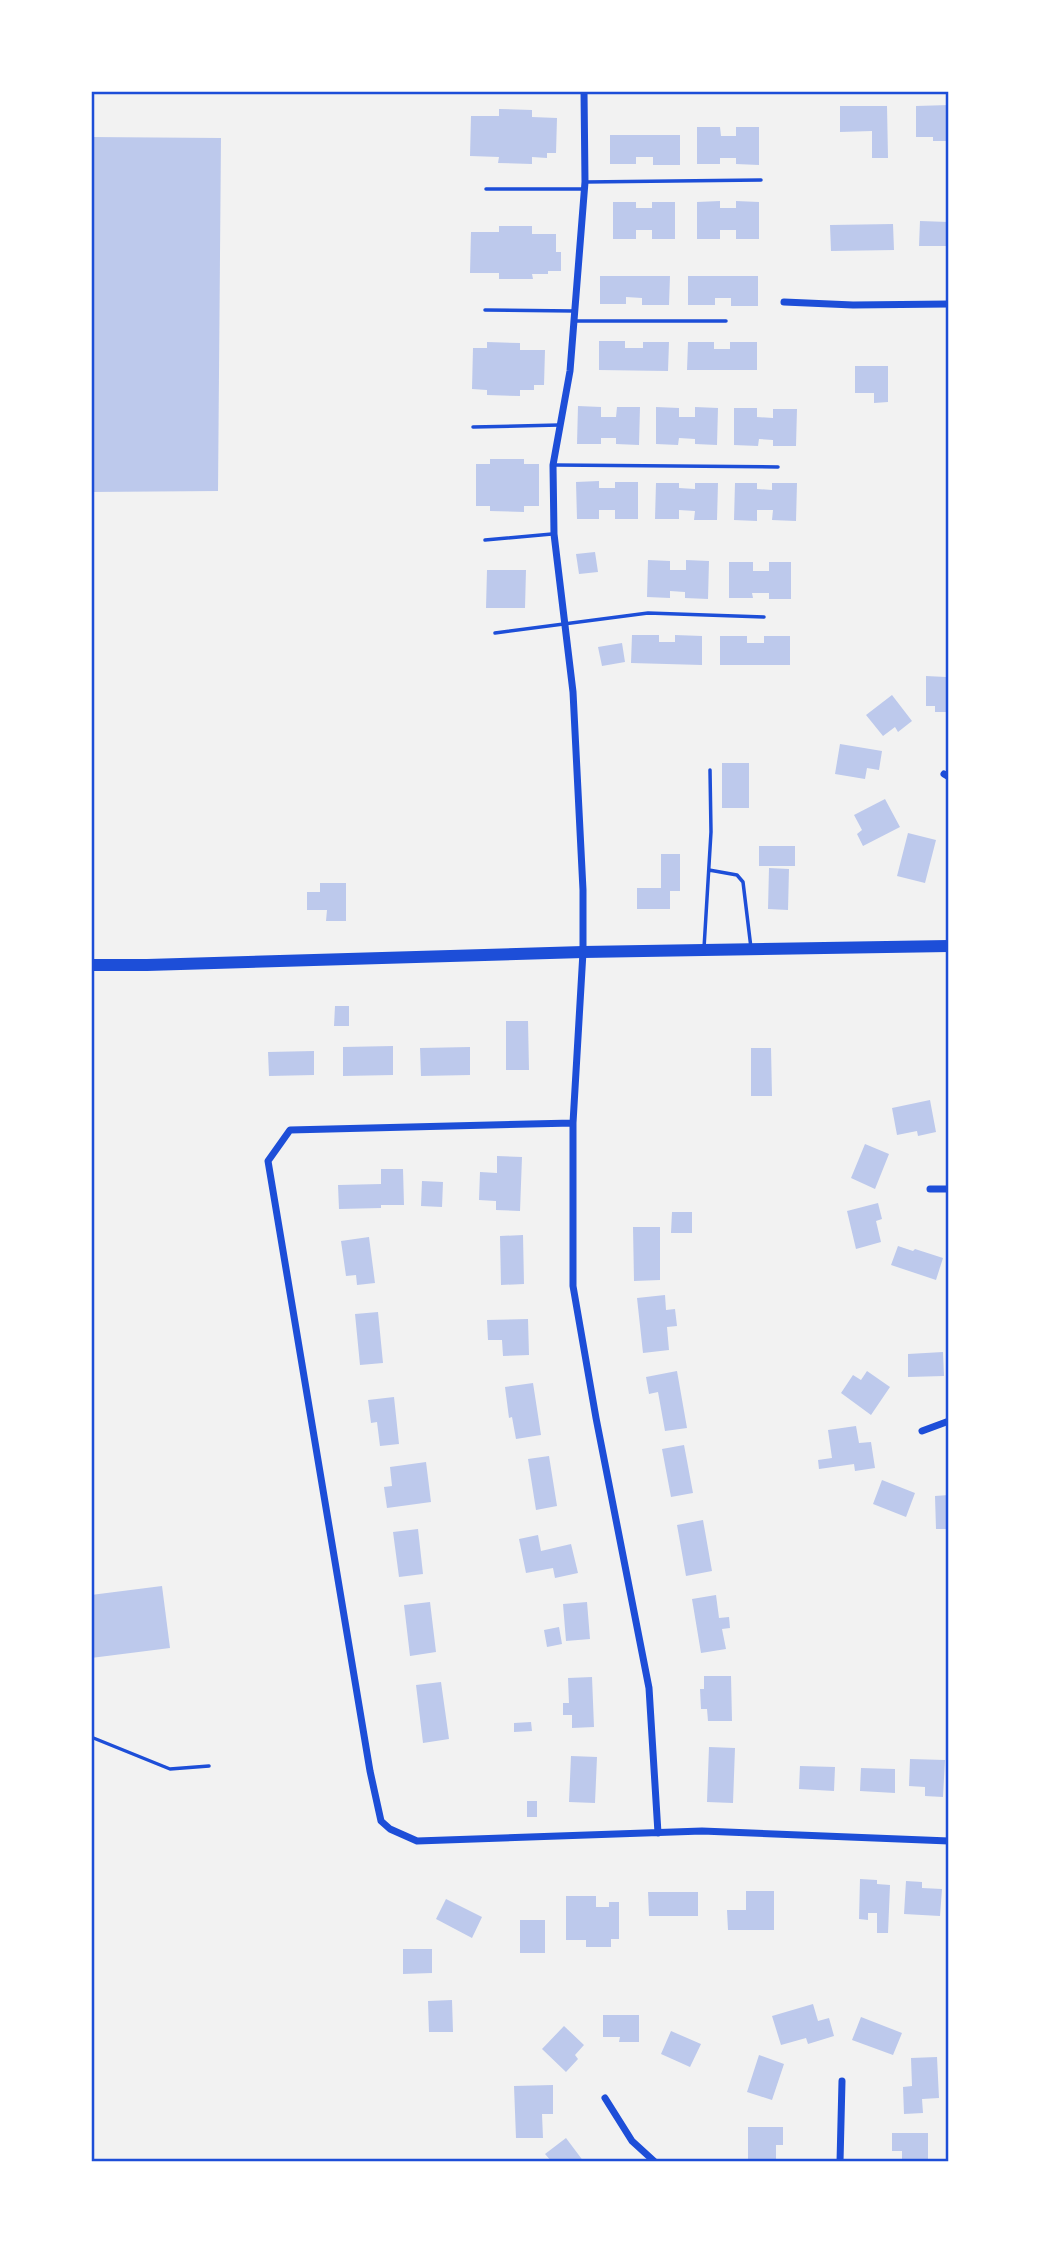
<svg xmlns="http://www.w3.org/2000/svg" width="1040" height="2253" viewBox="0 0 1040 2253" font-family="Overpass,sans-serif">
	<style>
		.building { fill: #bdc9ec }
		.lines { fill: none; stroke-linecap: round; stroke-linejoin: round }
		.service { stroke: #1d4ed8; stroke-width: 3.5 }
		.minor { stroke: #1d4ed8; stroke-width: 7 }
		.primary { stroke: #1d4ed8; stroke-width: 12 }
		.neatline { fill: none; stroke: #1d4ed8; stroke-width: 2.5 }
	</style>
	<rect width="100%" height="100%" fill="#f2f2f2"/>
	<path class="building" d="M949,105V141H933V137H916V106Z
		M840,106H887L888,158H872V131L840,132Z
		M499,109L532,110V117L557,118L556,153H547V158L532,157V164L498,163L499,157L470,156L471,116H499Z
		M697,127H720L721,136H736V127H759V165L736,164V158H720V164H697Z
		M610,135H680V165H653V157H636V164H610Z
		M91,137L221,138L218,491L91,492Z
		M720,201V208H736V201L759,202V239H736V230H720V239H697V202Z
		M613,202H636V208H652V202H675V239H652V230H636V239H613Z
		M920,221L949,222V246H919Z
		M893,224L894,250L831,251L830,225Z
		M499,226H532V234H556V252H561V271H548V274H532L533,279H499V273H470L471,232H499Z
		M600,276H670L669,305H642V298L626,297V304H600Z
		M688,276H758V306H731V298H715V305H688Z
		M599,341H625V348H643V342H669L668,371L599,370Z
		M487,342L520,343V350H545L544,385H534V390H520V396L487,395V390L472,389L473,348H487Z
		M688,342H714V349H730V342H757V370H687Z
		M855,366H888V402L874,403V393H855Z
		M578,406L601,407V417H616L617,407H640L639,445L616,444V438H601V444H577Z
		M656,407L679,408V417H695V407L718,408L717,445L695,444V439L679,438L678,445L656,444Z
		M734,408H757V417L773,418V409H797L796,446H773V440L759,439L758,446L734,445Z
		M490,459H524V464H539V506H524V512L490,511V506H476V464H490Z
		M599,481V488H615V482H638V519H615V510H599V519H577L576,482Z
		M656,483H679V488L695,489V483H718L717,520H694L695,511L679,510V519H655Z
		M735,483H757V489L772,490V483H797L796,521L772,520L773,510H757V521L734,520Z
		M595,552L598,572L579,574L576,554Z
		M648,560L670,561V570H686V560L709,561L708,599L685,598V592L670,591V598L647,597Z
		M729,562H753V571H769V562H791V599H769V593H752L753,598H729Z
		M487,570H526L525,608H486Z
		M632,635H659V642H675V635L702,636V665L631,663Z
		M720,636H747V643H764V636H790V665H720Z
		M622,643L625,662L602,666L598,647Z
		M926,676L946,677L949,712H935V706H926Z
		M892,695L912,721L898,732L895,727L883,736L866,715Z
		M840,744L882,751L879,770L867,768L865,779L835,774Z
		M722,763H749V808H722Z
		M885,799L900,827L863,846L857,834L862,830L854,815Z
		M908,833L936,840L925,883L897,876Z
		M759,846H795V866H759Z
		M661,854H680V891H670V909H637V888H661Z
		M769,868L789,869L788,910L768,909Z
		M320,883H346V921H326L327,910H307V892H320Z
		M335,1006H349V1026H334Z
		M506,1021H528L529,1070H506Z
		M393,1046V1075L343,1076V1047Z
		M470,1047V1075L421,1076L420,1048Z
		M751,1048H771L772,1096H751Z
		M314,1051V1075L269,1076L268,1052Z
		M930,1100L936,1132L918,1136L917,1131L897,1135L892,1108Z
		M865,1144L889,1154L875,1189L851,1178Z
		M497,1156L522,1157L520,1211L496,1210V1201L479,1200L480,1172L497,1173Z
		M381,1169H403L404,1205H381V1208L339,1209L338,1185L381,1184Z
		M422,1181L443,1182L442,1207L421,1206Z
		M878,1203L882,1219L876,1221L881,1242L856,1249L847,1211Z
		M672,1212H692V1233H671Z
		M633,1227H660V1280L634,1281Z
		M523,1235L524,1284L501,1285L500,1236Z
		M369,1237L375,1283L357,1285L356,1275L346,1276L341,1241Z
		M898,1246L913,1251L915,1249L943,1258L936,1280L891,1265Z
		M665,1295L666,1310L675,1309L677,1326L667,1327L669,1350L643,1353L637,1298Z
		M378,1312L383,1363L360,1365L355,1314Z
		M528,1319L529,1355L503,1356L502,1340H488L487,1320Z
		M943,1352L944,1376L908,1377V1354Z
		M677,1371L687,1428L665,1431L658,1392L649,1394L646,1377Z
		M867,1371L890,1387L871,1415L841,1393L853,1375L861,1380Z
		M533,1383L541,1435L516,1439L512,1417L509,1418L505,1387Z
		M394,1397L399,1444L380,1446L377,1422L371,1423L368,1400Z
		M856,1426L859,1443L871,1442L875,1468L855,1471L854,1464L819,1469L818,1460L832,1458L828,1430Z
		M684,1445L693,1493L671,1497L662,1449Z
		M549,1456L557,1506L536,1510L528,1459Z
		M426,1462L431,1502L387,1508L384,1487L392,1486L390,1467Z
		M882,1480L915,1493L906,1517L873,1504Z
		M949,1495V1529H936L935,1496Z
		M703,1520L712,1571L686,1576L677,1525Z
		M418,1529L423,1574L399,1577L393,1532Z
		M538,1535L541,1551L571,1544L578,1573L555,1578L553,1568L526,1573L519,1539Z
		M162,1586L170,1648L91,1658V1595Z
		M716,1595L719,1618L729,1617L730,1628L722,1629L726,1649L701,1653L692,1599Z
		M430,1602L436,1652L410,1656L404,1605Z
		M587,1602L590,1639L566,1641L563,1604Z
		M559,1627L562,1644L547,1647L544,1630Z
		M704,1676H731L732,1721H708L707,1709H701L700,1689H704Z
		M592,1677L594,1727L572,1728V1715H563V1703H569L568,1678Z
		M441,1682L449,1739L423,1743L416,1685Z
		M531,1722L532,1731L514,1732V1723Z
		M709,1747L735,1748L733,1803L707,1802Z
		M571,1756L597,1757L595,1803L569,1802Z
		M910,1759L945,1760L943,1797L925,1796V1787L909,1786Z
		M800,1766L835,1767L834,1791L799,1789Z
		M861,1768L895,1769V1793L860,1791Z
		M527,1801H537V1817H527Z
		M860,1879L877,1880V1884L890,1885L888,1933H877V1913H868V1920L859,1919Z
		M906,1881L922,1882V1888L942,1889L940,1916L904,1914Z
		M746,1891H774V1930H728L727,1910H746Z
		M648,1892H698V1916H649Z
		M566,1896H596V1907H609V1902H619V1939H611V1947H586V1940H566Z
		M446,1899L482,1917L472,1938L436,1919Z
		M520,1920H545V1953H520Z
		M403,1949H432V1973L403,1974Z
		M452,2000L453,2032H429L428,2001Z
		M813,2004L818,2021L829,2018L834,2036L808,2044L806,2038L781,2045L772,2016Z
		M603,2015H639V2042H619L620,2037H603Z
		M861,2017L902,2033L893,2055L852,2040Z
		M564,2026L584,2045L575,2055L578,2059L566,2072L542,2049Z
		M671,2031L701,2044L690,2067L661,2054Z
		M759,2055L784,2064L772,2100L747,2092Z
		M937,2057L939,2098L922,2099L923,2113L904,2114L903,2087L912,2086L911,2058Z
		M553,2085V2114H542L543,2138H516L514,2086Z
		M748,2127H783V2145H776V2162H748Z
		M892,2133H928V2162H902V2151H892Z
		M566,2138L584,2162H552L545,2154Z"/>
	<g class="lines">
		<path class="service" d="M585,182L761,180
			M486,189H584
			M485,310L574,311
			M574,321H726
			M473,427L559,425
			M555,465L778,467
			M485,540L552,534
			M495,633L648,613L764,617
			M709,870L737,875L743,882L751,948
			M704,948L711,832L710,770
			M91,1737L170,1769L209,1766"/>
		<path class="minor" d="M584,91L585,182L570,371L553,465L554,534L573,692L583,890V952L573,1123V1286L596,1418L649,1688L658,1833
			M784,302L853,305L949,304
			M944,774L949,777
			M573,1123L290,1130L268,1161L370,1771L381,1821L390,1829L417,1841L702,1831L949,1841
			M930,1189H949
			M922,1431L949,1421
			M605,2098L632,2141L655,2162
			M840,2162L842,2081"/>
		<path class="primary" d="M91,965H147L583,952L949,946"/>
	</g>
	<rect width="1040" height="2253" fill="none" stroke="#ffffff" stroke-width="186"/>
	<rect x="93" y="93" width="854" height="2067" class="neatline"/>
</svg>
